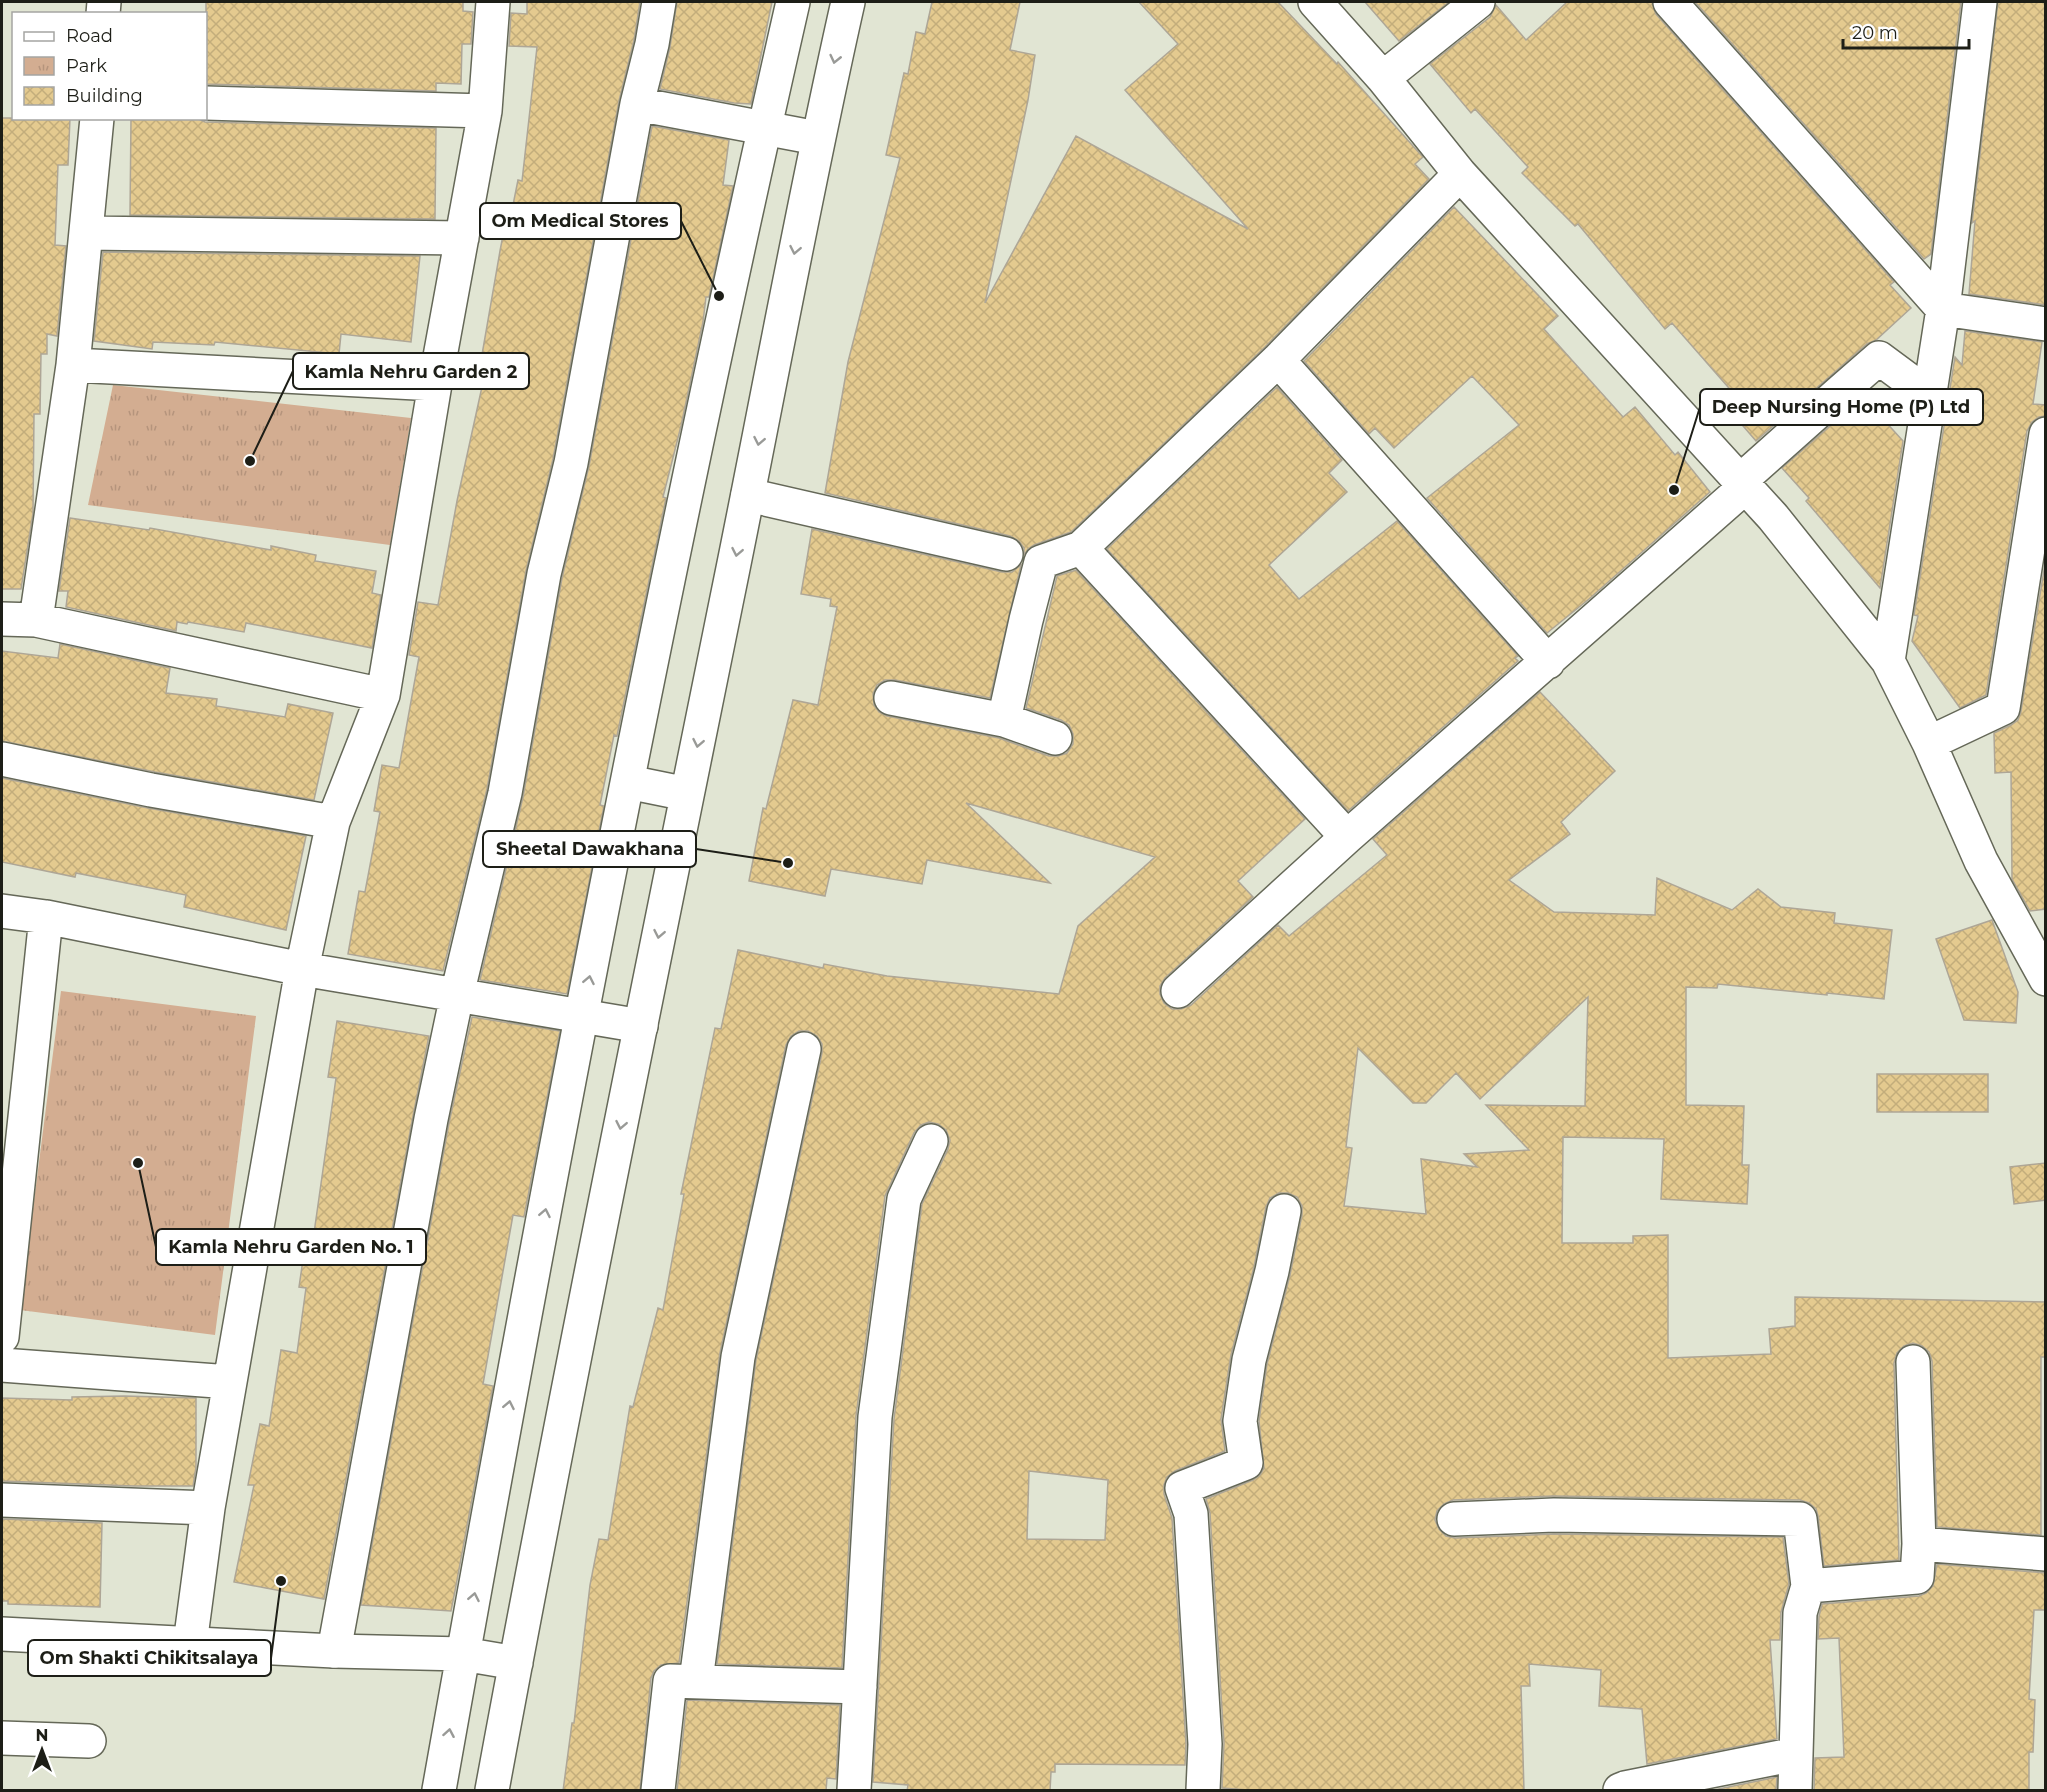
<svg xmlns="http://www.w3.org/2000/svg" width="2047" height="1792" viewBox="0 0 2047 1792" font-family="Montserrat,sans-serif">
	<style>
		.park { fill: url(#park-tufts) }
		.building { fill: url(#building-cross-hatch); stroke: #aea696; stroke-width: 1.5; fill-rule: evenodd }
		.lines { fill: none; stroke-linecap: round; stroke-linejoin: round }
		.street-casing { stroke: #656858; stroke-width: 36 }
		.secondary-casing { stroke: #656858; stroke-width: 36 }
		.street { stroke: #fff; stroke-width: 33 }
		.secondary { stroke: #fff; stroke-width: 33 }
		.oneway { stroke: #999a97 }
		.leader { fill: none; stroke: #1d1e17; stroke-width: 2 }
		.callout-dot { fill: #1d1e17; stroke: #fff; stroke-width: 2 }
		.callout { fill: #fff; stroke: #1d1e17; stroke-width: 2 }
		.callout-label { font-size: 18px; text-anchor: middle; font-weight: bold; fill: #1d1e17 }
	</style>
	<defs>
		<pattern id="park-tufts" width="24" height="20" patternUnits="userSpaceOnUse" patternTransform="scale(1.5)"><rect width="24" height="20" fill="#d3ad91"/><path d="M3 7l-1-3M5 7V3M7 7l1-3M15 17l-1-3M17 17v-4M19 17l1-3" fill="none" stroke="#b5947c"/></pattern>
		<pattern id="building-cross-hatch" width="8" height="8" patternUnits="userSpaceOnUse" patternTransform="scale(1.5)"><rect width="8" height="8" fill="#e4ca8f"/><path d="M0 0l8 8M0 8l8-8" fill="none" stroke="#c3ad7b"/></pattern>
	</defs>
	<rect width="100%" height="100%" fill="#e1e5d3"/>
	<path class="park" d="M113,385L411,418L390,545L88,505Z
		M61,991L256,1016L215,1335L20,1310Z"/>
	<path class="building" d="M206,2H463V11L473,12L471,44H462L461,84L436,83V91L206,84Z
		M527,2H640L634,40L619,101L553,459L526,571L487,789L443,971L348,954L359,891L365,892L380,812L374,811L382,765L399,768L419,657L409,655L418,602L438,605L457,501L485,373L479,372L500,251L508,209L512,210L518,180L522,181L537,47L509,46L511,13L527,14Z
		M677,2H772L751,104L734,103L660,89L670,47Z
		M932,2H1020L1010,50L1035,55L1028,100L985,303L1076,136L1248,229L1125,90L1178,44L1139,2H1278L1337,64L1338,62L1421,155L1423,157L1415,164L1429,179L1265,347L1071,532L1034,545L1028,549L1024,555V548L1019,541L1010,536L825,493L848,362L900,158L886,155L904,73L908,74L916,32L925,34Z
		M1365,2H1449L1399,41Z
		M1567,2H1652L1656,14L1894,282L1890,285L1911,308L1876,340L1867,344L1756,441L1731,412L1742,403L1672,323L1665,329L1578,224L1575,226L1522,173L1528,167L1475,109L1471,113L1430,64L1490,17L1496,5L1526,40Z
		M1695,2H1961L1931,254L1924,259Z
		M1998,2H2046V305L1969,294L1975,221L1972,223Z
		M2,118H70L68,165H58L55,245L66,246L57,336L47,334V354H41L40,414H34L33,513L21,589H2Z
		M131,118H196L205,122L436,128L435,219L130,215Z
		M652,126L729,140L723,185L733,186L709,297H706L703,322L681,426L663,497L666,498L617,736L614,735L600,805L604,806L567,994L480,980L523,797L562,578L589,466Z
		M1454,207L1558,316L1544,329L1623,417L1635,407L1675,455L1678,452L1710,492L1589,599L1547,633L1427,498L1519,425L1472,376L1394,448L1375,428L1369,434L1304,361Z
		M103,252L420,256L411,342L341,334L339,354L215,342L214,345L153,342L152,349L94,341Z
		M1965,331L2042,342L2033,404L2046,405V416L2039,417L2032,422L2027,431L1986,695L1960,708L1912,641L1918,616L1914,615L1955,357L1962,365Z
		M1277,387L1342,460L1329,473L1347,492L1269,565L1299,599L1397,521L1518,656L1515,658L1518,661L1348,811L1107,549Z
		M1863,397L1903,441L1880,588L1806,501L1809,498L1782,468Z
		M70,518L149,530L150,528L271,550V546L316,555L315,561L376,571L372,593L381,595L372,648L246,623L244,632L188,622L187,624L177,622L176,631L66,607L68,591H59Z
		M812,529L1002,572H1012L1021,565L990,698L895,680H885L877,685L873,694L874,705L879,712L887,716L999,738L1049,756H1058L1067,753L1073,744V734L1069,725L1061,720L1026,708L1057,576L1076,570L1305,819L1238,881L1253,897L1165,978L1160,986V994L1164,1003L1172,1009H1181L1191,1005L1278,925L1289,936L1387,855L1373,839L1540,692L1615,771L1561,822L1570,834L1509,880L1554,912L1655,915L1657,878L1732,910L1758,889L1781,907L1835,913L1834,923L1892,930L1884,999L1827,993V995L1718,984L1717,988L1686,987V1105L1744,1106L1742,1165H1749L1747,1204L1661,1199L1664,1139L1563,1137L1562,1243H1633V1236L1668,1235V1358L1771,1354L1769,1329L1795,1326V1297L2046,1302V1357H2041V1535L1937,1527L1932,1361L1929,1352L1922,1346L1913,1343L1904,1346L1897,1353L1894,1363L1899,1560L1824,1566L1818,1516L1816,1509L1809,1503L1800,1500L1553,1496L1453,1500L1444,1504L1437,1511L1435,1520L1439,1529L1446,1536L1455,1538L1554,1534L1783,1537L1789,1584L1781,1612L1780,1640H1770L1777,1739L1647,1764L1642,1709L1599,1706L1601,1670L1529,1664L1530,1686H1521L1524,1791H1261L1222,1788L1224,1743L1210,1513L1206,1499L1253,1480L1260,1475L1264,1468L1259,1421L1267,1364L1290,1275L1302,1215V1206L1297,1197L1288,1193H1279L1270,1198L1266,1207L1254,1267L1231,1355L1221,1419L1225,1451L1175,1471L1167,1477L1164,1485V1494L1172,1518L1186,1744L1185,1765L1055,1764V1772H1051L1050,1791H907L908,1785L873,1782L894,1419L922,1204L948,1149L950,1140L946,1130L938,1124L929,1122L921,1125L914,1133L885,1196L856,1416L842,1668L717,1664L756,1360L822,1053V1044L817,1036L808,1031H799L791,1036L786,1045L720,1353L679,1663L661,1665L654,1671L651,1678L640,1791H563L572,1723H574L590,1585L599,1539L608,1540L630,1406L633,1407L658,1308L663,1310L684,1194H681L715,1028L721,1029L738,950L823,968L824,964L887,976L1059,994L1078,926L1155,857L966,803L1050,883L927,860L922,884L831,869L825,896L749,881L763,808L766,809L793,700L818,705L837,607L830,606L831,599L801,594ZM1588,997L1585,1106L1486,1105L1529,1150L1464,1154L1477,1167L1421,1159L1426,1214L1344,1206L1352,1148L1346,1147L1358,1048L1413,1103H1426L1456,1073L1480,1099ZM1029,1471L1108,1480L1105,1540L1027,1539Z
		M2046,558V909L2030,911L2012,879L2011,772L1995,773L1994,733L2011,725L2018,720L2021,711Z
		M60,644L170,668L166,693L217,699L216,706L285,717L288,704L333,713L314,800L155,772L2,741V651L58,658Z
		M2,778L148,808L306,836L286,930L184,907L186,895L76,873L75,877L2,862Z
		M1992,920L2018,992L2016,1023L1964,1020L1936,939Z
		M472,1017L560,1031L524,1217L513,1215L483,1384L493,1386L455,1591L451,1611L361,1605L449,1123Z
		M337,1021L429,1036L413,1116L324,1599L234,1582L254,1485H248L260,1424L269,1426L281,1350L297,1353L306,1288L299,1287L306,1239L313,1240L336,1078L328,1077Z
		M1877,1074H1988V1112H1877Z
		M2046,1163V1200L2014,1204L2010,1167Z
		M124,1396L196,1398V1467L193,1486H134L2,1481V1398L72,1400V1397Z
		M2,1519L102,1523L100,1607L8,1604V1601H2Z
		M1937,1564L2046,1573L2045,1610H2034L2029,1699L2035,1700L2033,1752H2029V1791H1814L1815,1758L1844,1757L1839,1638L1818,1639L1819,1616L1822,1604L1919,1596L1926,1593L1933,1586Z
		M687,1700L840,1705L836,1779L827,1778L826,1791H677Z
		M1777,1777L1776,1791H1709Z"/>
	<g class="lines">
		<defs>
			<path id="street" d="M1315,2L1383,78L1460,174L1773,517L1888,661L1929,743L1981,861L2046,979
				M1670,2L1943,309
				M103,14L104,2
				M1383,78L1478,2
				M206,103L485,111
				M637,104L652,44L659,2
				M86,233L462,238
				M1943,309L1980,2
				M1278,360L1548,662
				M73,365L435,384
				M1740,481L1841,391L1879,358L1929,395
				M748,495L1006,554
				M1081,548L1347,837
				M2,619L36,620L383,695
				M36,620L73,365L97,118
				M1888,661L1943,309L2046,324
				M891,698L1004,720L1026,620L1041,562L1081,548L1278,360L1460,174
				M1004,720L1055,738
				M1929,743L2003,708L2046,434
				M2,759L151,790L333,822
				M2,911L46,917L302,969L641,1026
				M1178,991L1347,837L1745,487
				M2,1337L46,917
				M1913,1362L1919,1544
				M2,1365L230,1382
				M2,1500L208,1508
				M1454,1519L1554,1515L1800,1519L1808,1586L1800,1613L1795,1790
				M1808,1586L1917,1577L1919,1544L2046,1554
				M190,1644L208,1508L302,969L333,822L383,695L435,384L485,111L493,2
				M334,1651L431,1119L457,995L505,793L544,574L571,463L637,104L817,138
				M696,1681L738,1357L804,1049
				M2,1738L89,1741
				M658,1790L670,1681L860,1687
				M854,1790L875,1417L904,1199L931,1141
				M1203,1790L1205,1744L1191,1514L1182,1488L1246,1463L1240,1421L1249,1360L1272,1271L1284,1211
				M1620,1790L1625,1788L1796,1754"/>
			<path id="secondary" d="M628,782L687,794
				M2,1634L334,1651L463,1654L516,1663
				M439,1790C545,1192 658,594 793,2
				M492,1790C565,1394 646,999 726,603C767,403 803,201 848,2"/>
		</defs>
		<use href="#street" class="street-casing"/>
		<use href="#secondary" class="secondary-casing"/>
		<use href="#street" class="street"/>
		<use href="#secondary" class="secondary"/>
	</g>
	<defs><path id="oneway-chevron" d="M-2-3.5L2.5 0L-2 3.5" fill="none" stroke-width="1.6" stroke-linecap="round" stroke-linejoin="round" transform="scale(1.5)"/></defs>
	<g class="oneway">
		<use href="#oneway-chevron" transform="translate(835 59) rotate(103)"/>
		<use href="#oneway-chevron" transform="translate(795 250) rotate(101)"/>
		<use href="#oneway-chevron" transform="translate(759 441) rotate(101)"/>
		<use href="#oneway-chevron" transform="translate(737 552) rotate(101)"/>
		<use href="#oneway-chevron" transform="translate(698 743) rotate(101)"/>
		<use href="#oneway-chevron" transform="translate(659 934) rotate(101)"/>
		<use href="#oneway-chevron" transform="translate(589 980) rotate(-79)"/>
		<use href="#oneway-chevron" transform="translate(621 1125) rotate(101)"/>
		<use href="#oneway-chevron" transform="translate(545 1213) rotate(-79)"/>
		<use href="#oneway-chevron" transform="translate(509 1405) rotate(-79)"/>
		<use href="#oneway-chevron" transform="translate(474 1597) rotate(-79)"/>
		<use href="#oneway-chevron" transform="translate(449 1733) rotate(-80)"/>
	</g>
	<path class="leader" d="M719 296L681 221M250 461L293 371M1674 490L1700 407M788 863L696 849M138 1163L156 1247M281 1581L271 1658"/>
	<g class="callout-dot">
		<circle cx="719" cy="296" r="6"/>
		<circle cx="250" cy="461" r="6"/>
		<circle cx="1674" cy="490" r="6"/>
		<circle cx="788" cy="863" r="6"/>
		<circle cx="138" cy="1163" r="6"/>
		<circle cx="281" cy="1581" r="6"/>
	</g>
	<g class="callout">
		<rect x="480" y="203" width="201" height="36" rx="6"/>
		<rect x="293" y="353" width="236" height="36" rx="6"/>
		<rect x="1700" y="389" width="283" height="36" rx="6"/>
		<rect x="483" y="831" width="213" height="36" rx="6"/>
		<rect x="156" y="1229" width="270" height="36" rx="6"/>
		<rect x="28" y="1640" width="243" height="36" rx="6"/>
	</g>
	<g class="callout-label">
		<text x="580" y="227">Om Medical Stores</text>
		<text x="411" y="378">Kamla Nehru Garden 2</text>
		<text x="1841" y="413">Deep Nursing Home (P) Ltd</text>
		<text x="590" y="855">Sheetal Dawakhana</text>
		<text x="291" y="1253">Kamla Nehru Garden No. 1</text>
		<text x="149" y="1664">Om Shakti Chikitsalaya</text>
	</g>
	<rect width="2047" height="1792" fill="none" stroke="#1d1e17" stroke-width="6"/>
	<rect x="12" y="12" width="195" height="108" fill="#ffffff" stroke="#a5a5a2" stroke-width="1.5"/>
	<rect x="24" y="32" width="30" height="9" fill="#ffffff" stroke="#a5a5a2" stroke-width="1.5"/>
	<text x="66" y="42" font-size="18" fill="#1d1e17">Road</text>
	<rect x="24" y="57" width="30" height="18" fill="url(#park-tufts)" stroke="#a5a5a2" stroke-width="1.5"/>
	<text x="66" y="72" font-size="18" fill="#1d1e17">Park</text>
	<rect x="24" y="87" width="30" height="18" fill="url(#building-cross-hatch)" stroke="#a5a5a2" stroke-width="1.5"/>
	<text x="66" y="102" font-size="18" fill="#1d1e17">Building</text>
	<g transform="translate(42 1750)" stroke="#ffffff" stroke-width="4.5" paint-order="stroke">
	<path d="M0-4.5L10 22L0 15L-10 22Z" fill="#1d1e17"/>
	<text y="-9" font-size="16" font-weight="bold" text-anchor="middle" fill="#1d1e17">N</text>
	</g>
	<path d="M1843 39v9h126v-9" fill="none" stroke="#1d1e17" stroke-width="3"/>
	<text x="1852" y="39" font-size="18" fill="#1d1e17" stroke="#ffffff" stroke-width="4.5" paint-order="stroke">20 m</text>
</svg>
